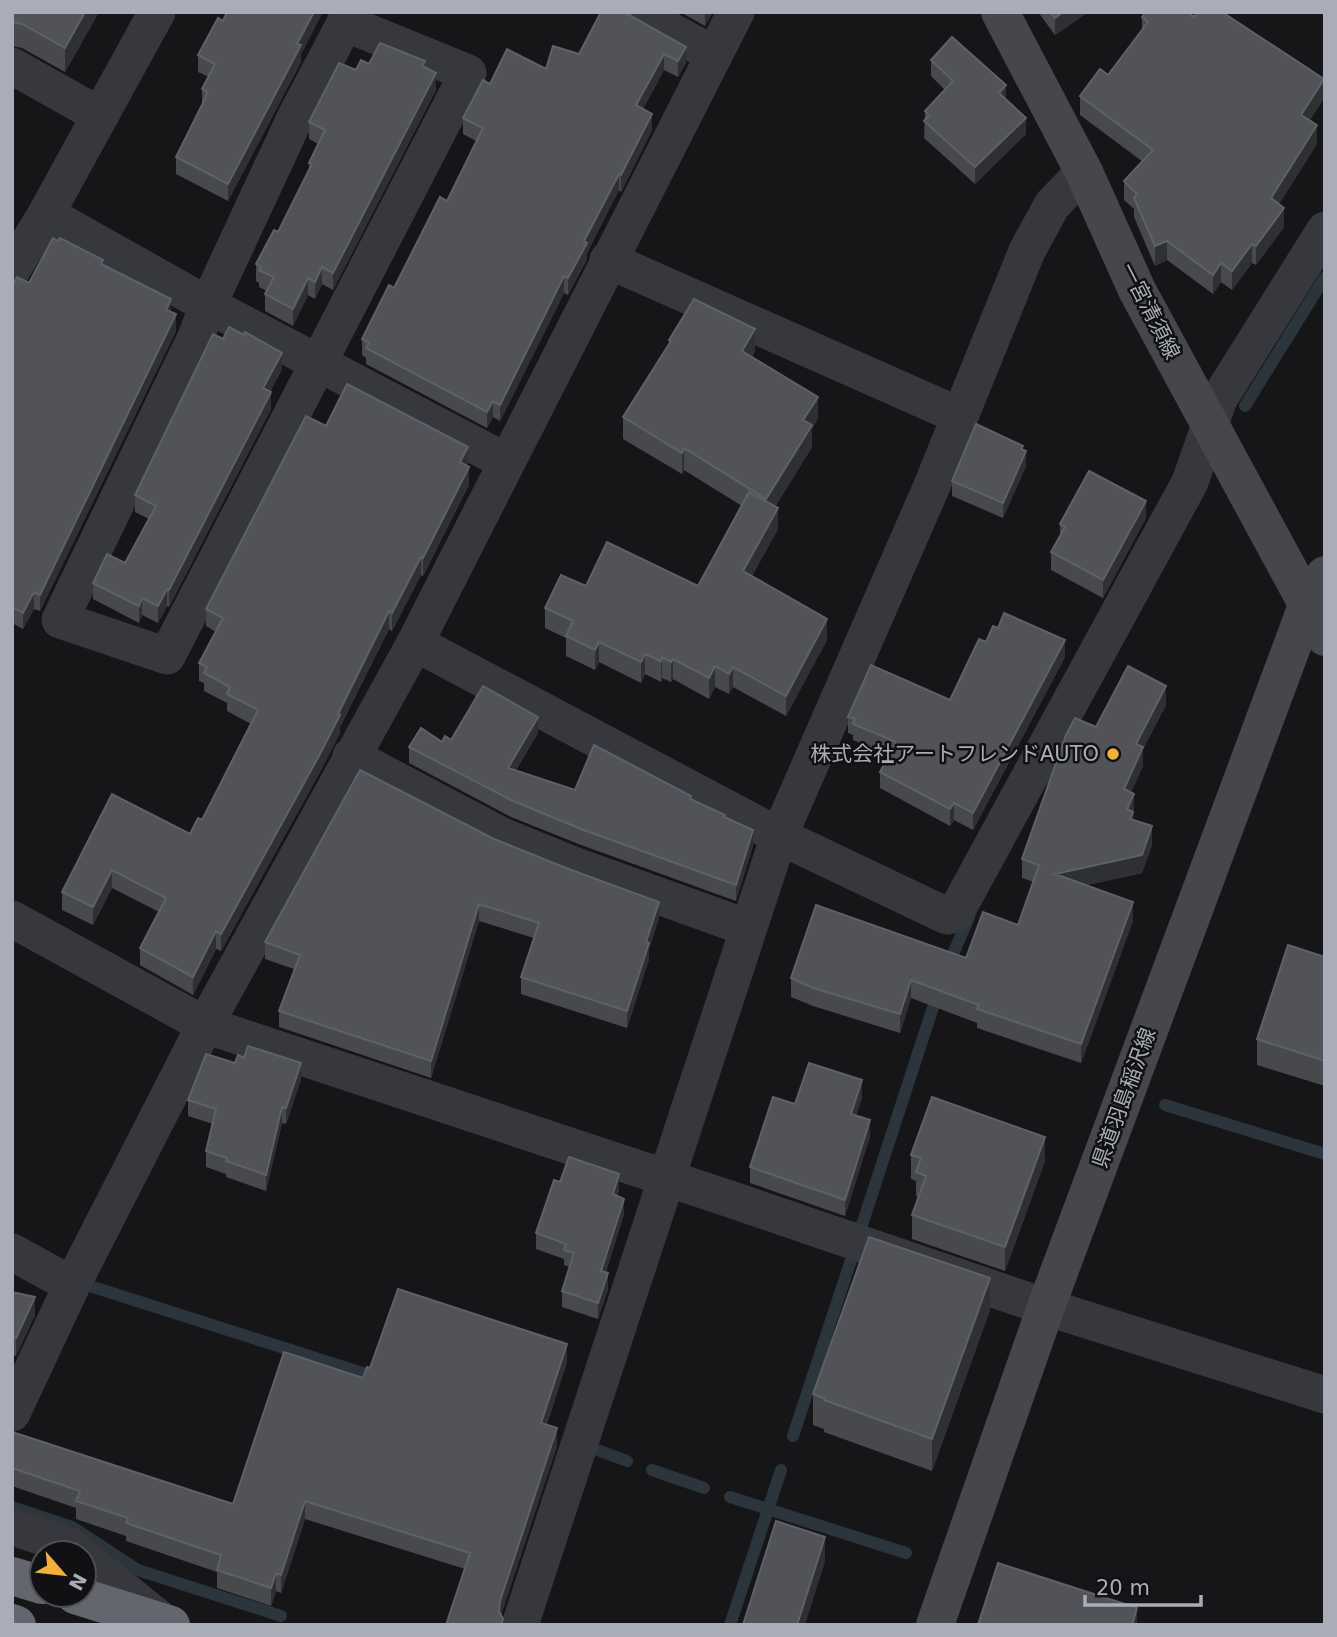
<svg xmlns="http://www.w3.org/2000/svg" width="1337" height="1637" viewBox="0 0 1337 1637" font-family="'DejaVu Sans','Noto Sans JP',sans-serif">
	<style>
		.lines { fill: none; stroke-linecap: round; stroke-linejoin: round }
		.stream { stroke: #2c353c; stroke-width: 12 }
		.street { stroke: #37383d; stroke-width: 37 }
		.secondary { stroke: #45474d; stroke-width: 38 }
		.highway { stroke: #63666e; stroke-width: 38 }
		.wall { fill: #47494d }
		.shaded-wall { fill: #2f3033 }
		.building { fill: #525359; stroke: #5f6168; stroke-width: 2 }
		.poi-dot { fill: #f2b134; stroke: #111113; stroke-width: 2.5 }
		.labels { text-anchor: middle; stroke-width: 5; stroke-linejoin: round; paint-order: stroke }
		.street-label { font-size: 21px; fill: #a8adb8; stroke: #111113 }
		.poi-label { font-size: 21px; fill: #a8adb8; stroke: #111113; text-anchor: end }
	</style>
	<rect width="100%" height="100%" fill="#161618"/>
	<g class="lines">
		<path class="stream" d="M1245,406L1325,277
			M947,968L969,917
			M1165,1105L1325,1154
			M861,1228L938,992
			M90,1286L378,1378
			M793,1436L853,1254
			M592,1448L627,1461
			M652,1470L704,1488
			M730,1497L906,1553
			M12,1507L72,1527L138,1570L281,1616
			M730,1625L781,1470"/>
		<path class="street" d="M636,12L713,54
			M345,23L468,73L167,656L60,620L196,337L208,305L296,116Z
			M12,66L99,115
			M46,214L208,305L507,462
			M608,260L960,416
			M12,270L46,214L157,12
			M415,643L779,836L947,916L955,914L1190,482L1219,399L1325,230
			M351,756L502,836L573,865L748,928
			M12,919L205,1025L730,1199L1046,1307L1325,1395
			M12,1252L72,1285
			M12,1413L72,1285L205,1025L415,643L736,12
			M12,1527L70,1546L78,1553
			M84,1558L162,1621
			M520,1625L779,836L931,488L1027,251L1052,205L1084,172"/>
		<path class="secondary" d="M1000,12L1084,172L1137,290L1325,637
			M935,1625L1046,1307L1307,606L1325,575"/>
		<path class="highway" d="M12,1576L42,1585
			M75,1595L171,1625
			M12,1623L17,1625"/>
	</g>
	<path class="wall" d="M12,12H99L65,72L22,48L12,46Z
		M601,12L686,63L678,77L664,70L643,109L652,130L621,192L619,190L587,253V259L568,295L564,293L500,421L493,417L487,428L366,364V358L362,355V339L447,201L476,141L463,134V118L490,84L546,69L579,54Z
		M680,12H713L705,26Z
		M1038,12H1088L1055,35Z
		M1142,17L1324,98L1310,120L1317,144L1279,204L1284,227L1256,265L1252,263L1232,290L1221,282L1213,294L1167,260L1155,266L1134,217V209L1124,200V181L1143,162L1080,115V96L1108,75L1142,30Z
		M223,21L301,55V62L228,201L176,174V157L202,104V89L209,77L198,72V55Z
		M931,60L1006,100L1026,134L975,184L924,138L925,111L945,90L931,76Z
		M369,64L425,67L436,90L333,290L322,284L315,299L308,295L293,326L265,311V294L267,291L259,287V283L256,281V264L278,232L309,170V163L318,144L309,139V122L356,70Z
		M103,265L171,312L176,331L40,611L34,609L23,629L12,623V286Z
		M669,340L755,351L752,357L818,418L812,429V447L775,507L778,529L752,576L827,640L786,716L733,687L729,694L715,687L709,699L673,679L671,682L662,678L661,682L645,674L641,683L599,662L595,670L566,656V638L545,628V608L586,586H698L742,506L684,470L682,474L623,439V417L669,345Z
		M282,369L270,392L271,409L169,607L167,606L158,623L142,615L139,623L93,599V583L125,563L149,519L135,512V495Z
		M326,426L468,465L469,485L423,576L421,575L392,631L389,629L340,727V733L320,772L221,951L216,949L193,995L140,965V948L159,912L112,888L93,925L62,910V892L190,834L202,820L251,724L227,711V703L204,691V683L199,681V663L216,632L206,626V609Z
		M1023,450L1026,466L1003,518L952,496V481Z
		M1146,518L1103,598L1051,570V552L1060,535V524Z
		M986,642L1065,657L973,830L954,820L950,826L880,788V772L889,756L853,740V735L848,733V717L950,700Z
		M1166,705L1143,749V766L1131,792L1134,812L1133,820L1152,845L1142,873L1087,885L1133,921L1081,1063L977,1028V1023L911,998L900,1033L813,1006L791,997V978L966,958L1018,925L1034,882L1022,878V859L1096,727Z
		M538,733L516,770L575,790L690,799L725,818L753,846L736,901L581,845L511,817L409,763V747L442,742Z
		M494,839L659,918L649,949V959L627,1028L521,994V977L534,938L479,921L431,1078L279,1027V1011L294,969L265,959V942Z
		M1325,957V1086L1257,1065V1039Z
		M301,1079L286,1124L282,1123L266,1191L226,1177V1174L206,1167V1151L213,1124L188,1116V1100Z
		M862,1097L856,1116L870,1136L845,1216L750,1183V1167L795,1104Z
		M911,1155L1045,1161L1005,1271L912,1239V1215L919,1197L916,1196V1181L911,1179Z
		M560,1182L619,1190L617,1196L624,1214L606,1272L608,1289L598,1319L562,1307V1291L570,1267L564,1265V1259L536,1249V1233Z
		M12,1292L35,1315L16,1356L13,1355Z
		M990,1310L932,1471L824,1432V1429L813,1425V1394Z
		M567,1362L547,1424L557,1446L501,1615L503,1625L465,1569L305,1519L281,1593L276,1591L271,1606L217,1588V1572L126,1541V1536L76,1519V1508L12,1486V1432L233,1504L363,1378L370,1368Z"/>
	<path class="shaded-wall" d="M85,12H99L65,72V48Z
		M314,12H323L301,55V62L228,201V184Z
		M705,12H713L705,26Z
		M1063,12H1088L1055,35V18Z
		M686,47V63L678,77V61Z
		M664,54V70L636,122V105Z
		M436,73V90L333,290V273Z
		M1324,79V98L1301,134V115Z
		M1006,85V101L999,93Z
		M652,114V130L621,192V175Z
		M1026,118V134L975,184V167Z
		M1317,125V144L1271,217V198Z
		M619,174V190L587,253V259L568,295V278L584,241Z
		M1284,208V227L1256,265V246Z
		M1167,241V260L1155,266V246Z
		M1252,244V263L1232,290V271Z
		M1221,263V282L1213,294V275Z
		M322,267V284L315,299V282Z
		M564,276V293L500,421V405Z
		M308,278V295L293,326V309Z
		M171,299V316L166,310Z
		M176,314V331L40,611V595Z
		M755,329V351L742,372V351Z
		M282,353V369L263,405V388Z
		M271,392V409L169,607V590Z
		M818,397V418L812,429V447L766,521V499L803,420Z
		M493,401V417L487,428V412Z
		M1023,446V459L1026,451V466L1003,518V503Z
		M468,447V465L460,480V462Z
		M684,448V470L682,474V453Z
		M469,467V485L423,576V558Z
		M1146,501V518L1103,598V580Z
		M778,508V529L743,592V571Z
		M421,557V575L392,631V613Z
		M167,589V606L158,623V606Z
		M34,592V609L23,629V613Z
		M142,598V615L139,623V606Z
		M389,611V629L340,727V733L320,772L221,951V934L338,714Z
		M827,619V640L786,716V696Z
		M1065,640V657L973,830V813Z
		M599,642V662L595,670V650Z
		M645,654V674L641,683V662Z
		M662,657V678L661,682V661Z
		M673,659V679L671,682V662Z
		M715,666V687L709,699V678Z
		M733,667V687L729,694V674Z
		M1166,686V705L1143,749V766L1124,808V789L1136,744Z
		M538,717V733L508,784V768Z
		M1134,794V812L1133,830L1127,809Z
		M954,803V820L950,826V809Z
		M1152,826V845L1142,873L1055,892V874Z
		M753,830V846L736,901V885Z
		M112,870V888L93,925V907Z
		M659,902V918L649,949V959L627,1028V1011L646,942Z
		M1133,902V921L1081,1063V1044Z
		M479,904V921L431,1078V1061Z
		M216,931V949L193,995V977Z
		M911,980V998L900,1033V1014Z
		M301,1063V1079L286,1124V1108Z
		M862,1080V1097L851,1131V1114Z
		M282,1107V1123L266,1191V1175Z
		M870,1120V1136L845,1216V1200Z
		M1045,1137V1161L1005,1271V1247Z
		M619,1174V1190L613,1210V1194Z
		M624,1199V1214L601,1287V1271Z
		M608,1273V1289L598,1319V1303Z
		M990,1278V1310L932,1471V1439Z
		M35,1297V1315L16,1356V1338Z
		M13,1337V1355L12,1358V1340Z
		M567,1344V1362L541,1441V1423Z
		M557,1428V1446L500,1618V1625V1601Z
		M305,1501V1519L281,1593V1575Z
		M825,1537V1562L805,1625H797Z
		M276,1573V1591L271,1606V1588Z
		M1137,1608V1625H1132Z"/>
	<path class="building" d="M12,12H85L65,48L22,24L12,22Z
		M227,12H314L297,44L301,45L228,184L176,157L203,103L207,92L202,89L215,64L198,55L218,18L223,21Z
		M601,12H624L686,47L678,61L664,54L636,105L652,114L621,175L619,174L584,241L587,243L568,278L564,276L500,405L493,401L487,412L366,348L369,343L362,339L389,285L394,288L440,197L447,201L483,128L463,118L483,80L490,84L507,49L546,69L553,46L579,54Z
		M1050,12H1063L1055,18Z
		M1146,12H1188L1194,17L1197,12H1222L1324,79L1301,115L1317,125L1271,198L1284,208L1256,246L1252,244L1232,271L1221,263L1213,275L1167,241L1155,246L1134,198L1137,194L1124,181L1153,150L1080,96L1100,69L1108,75L1148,22L1142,17Z
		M952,37L1006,85L999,93L1026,118L975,167L924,121L929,115L925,111L953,81L931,60Z
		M380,43L425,61L422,66L436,73L333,273L322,267L315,282L308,278L293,309L265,294L274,277L259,270L261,267L256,264L274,230L278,232L312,164L309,163L325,130L309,122L339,63L356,70L361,60L369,64Z
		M53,238L58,241L60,238L103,260L101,264L171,299L166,310L176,314L40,595L34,592L23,613L12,607V286L17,277L29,283Z
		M694,299L755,329L742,351L818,397L803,420L812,425L766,499L684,448L682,453L623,417L671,341L669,340Z
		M229,327L244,335L245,332L282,353L263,388L271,392L169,590L167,589L158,606L142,598L139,606L93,583L107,554L125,563L156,506L135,495L213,334L223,339Z
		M347,384L468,447L460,462L469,467L423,558L421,557L392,613L389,611L338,714L340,715L320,754L221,934L216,931L193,977L140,948L166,898L112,870L93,907L62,892L112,794L190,834L198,818L202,820L258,710L227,694L230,687L204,673L207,667L199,663L223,618L206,609L306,416L326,426Z
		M976,424L1023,446L1021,449L1026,451L1003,503L952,481Z
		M1089,471L1146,501L1103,580L1051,552L1065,527L1060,524Z
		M749,492L778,508L743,571L827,619L786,696L733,667L729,674L715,666L709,678L673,659L671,662L662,657L661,661L645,654L641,662L599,642L595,650L566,636L573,621L545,608L561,575L586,586L607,542L698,586Z
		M1004,613L1065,640L973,813L954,803L950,809L880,772L896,742L853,724L855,719L848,717L871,665L950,700L979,639L986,642L993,626L998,628Z
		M1128,666L1166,686L1136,744L1143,747L1124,789L1134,794L1127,809L1133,812L1130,819L1152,826L1142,855L1055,874L1133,902L1081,1044L977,1009L979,1005L911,980L900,1014L813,988L791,978L816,905L966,958L983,912L1018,925L1039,865L1022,859L1066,735L1075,718L1096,727Z
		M483,686L538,717L508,768L575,790L594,745L691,796L690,799L725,815L724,817L753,830L736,885L581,829L511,800L409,747L421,728L442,742L445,736L451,740Z
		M360,770L494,839L566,868L659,902L646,942L649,943L627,1011L521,977L539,923L479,904L431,1061L279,1011L300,955L265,942Z
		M1288,945L1325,957V1061L1257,1039Z
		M248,1046L301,1063L286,1108L282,1107L266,1175L226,1161L227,1158L206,1151L216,1109L188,1100L206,1054L235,1063L238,1055L244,1058Z
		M809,1063L862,1080L851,1114L870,1120L845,1200L750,1167L773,1097L795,1104Z
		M932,1097L1045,1137L1005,1247L912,1215L926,1176L916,1172L921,1158L911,1155Z
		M569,1157L619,1174L613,1194L624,1199L601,1271L608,1273L598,1303L562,1291L574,1253L564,1250L566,1244L536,1233L554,1180L560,1182Z
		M869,1237L990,1278L932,1439L824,1400V1398L813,1394Z
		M398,1289L567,1344L541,1423L557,1428L500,1601L499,1611L503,1619L501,1625H446L470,1553L305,1501L281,1575L276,1573L271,1588L217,1570L221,1555L126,1523L128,1518L76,1501L80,1491L12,1468V1432L233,1504L284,1352L363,1378L367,1367L370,1368Z
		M12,1292L35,1297L16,1338L13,1337L12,1340Z
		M776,1521L825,1537L797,1625H743Z
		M998,1563L1137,1608L1132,1625H978Z"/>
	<circle class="poi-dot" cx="1113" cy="754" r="7"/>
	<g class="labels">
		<g class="street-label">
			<text transform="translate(1150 311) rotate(63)" y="7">一宮清須線</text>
			<text transform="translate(1124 1098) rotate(-70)" y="7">県道羽島稲沢線</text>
		</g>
		<g class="poi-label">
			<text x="1099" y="761">株式会社アートフレンドAUTO</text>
		</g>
	</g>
	<rect width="1337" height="1637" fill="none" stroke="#a8adb8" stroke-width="28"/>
	<g transform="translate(63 1574) rotate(118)"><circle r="33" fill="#111113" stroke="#4d4f55" stroke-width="2"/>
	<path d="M0-5L12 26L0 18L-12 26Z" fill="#f2b134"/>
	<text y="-10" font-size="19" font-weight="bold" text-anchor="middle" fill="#a8adb8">N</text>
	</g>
	<path d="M1085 1595v10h116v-10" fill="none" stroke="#a8adb8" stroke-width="3.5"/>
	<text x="1096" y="1595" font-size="21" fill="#a8adb8" stroke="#111113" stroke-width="5" paint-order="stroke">20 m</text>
</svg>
